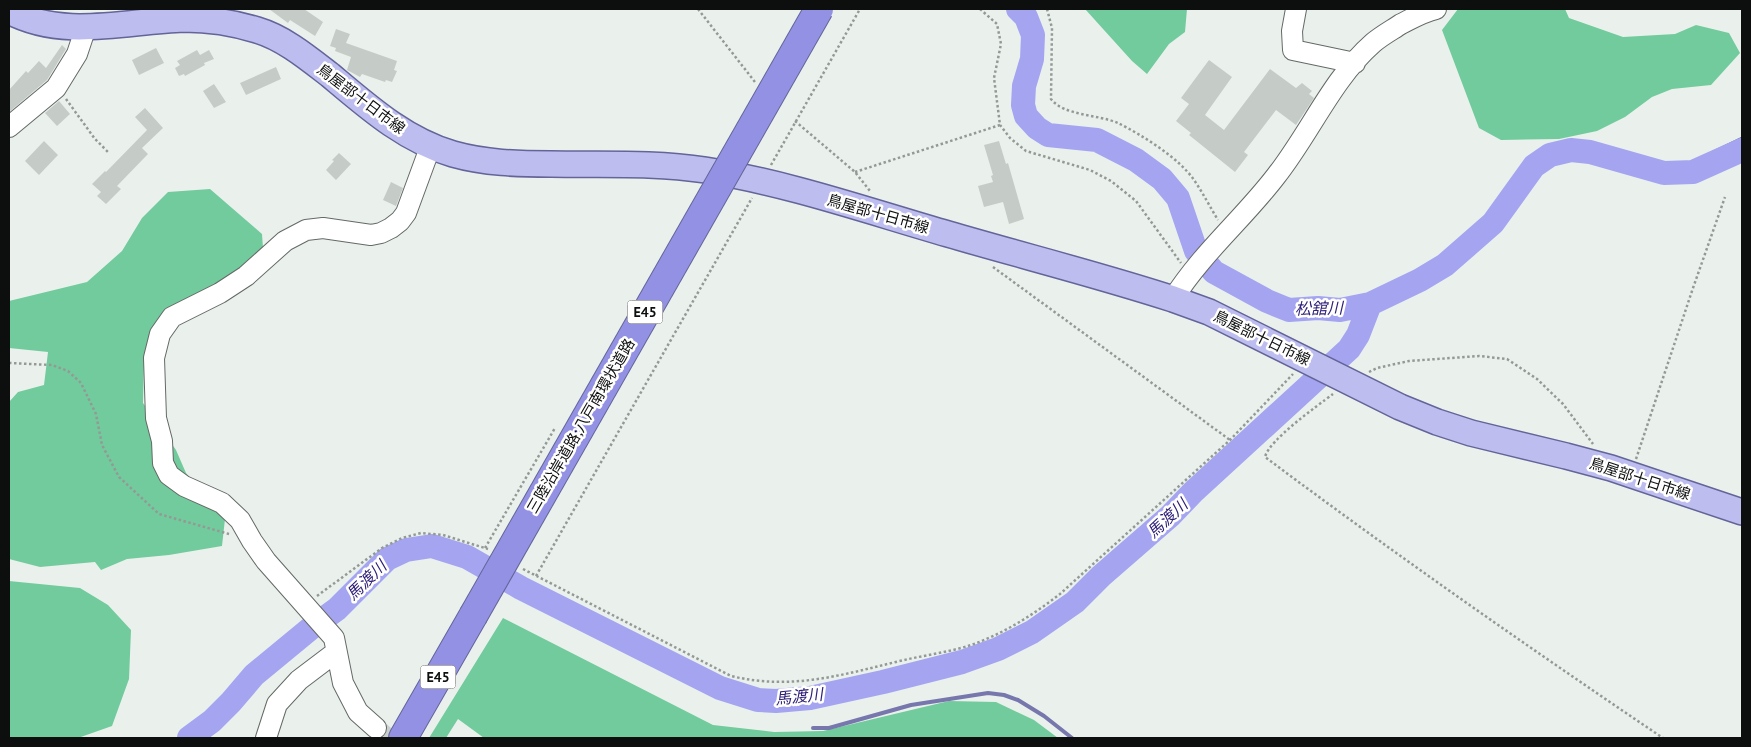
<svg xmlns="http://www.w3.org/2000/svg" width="1751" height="747" viewBox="0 0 1751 747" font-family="'PT Sans','Noto Sans JP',sans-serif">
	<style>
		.forest { fill: #72cb9c }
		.water { fill: #a5a4f1; stroke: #7777ad }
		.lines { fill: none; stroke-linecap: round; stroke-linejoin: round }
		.stream { stroke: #7777ad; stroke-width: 4 }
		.river { stroke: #a5a4f1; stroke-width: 24 }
		.building { fill: #c5ccc8 }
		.minor-tunnel { stroke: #c9cfcc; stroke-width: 20; stroke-dasharray: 20 10; stroke-linecap: butt }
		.minor-casing { stroke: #646966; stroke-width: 22 }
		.major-casing { stroke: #646499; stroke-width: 28 }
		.highway-casing { stroke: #646499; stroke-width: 30 }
		.path { stroke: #949996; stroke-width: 2.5; stroke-dasharray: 2.5 2.5; stroke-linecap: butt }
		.minor { stroke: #fff; stroke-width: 20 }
		.major { stroke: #bebdef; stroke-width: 25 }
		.highway { stroke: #9391e4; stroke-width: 28 }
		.highway-bridge-casing { stroke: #646499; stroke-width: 30; stroke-linecap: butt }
		.highway-bridge { stroke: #9391e4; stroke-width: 28 }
		.labels { text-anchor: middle; stroke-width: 5; stroke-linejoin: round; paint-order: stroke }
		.shield { fill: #fff; stroke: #565756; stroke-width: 1 }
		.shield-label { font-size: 14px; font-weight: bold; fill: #0d0f0e }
		.street-label { font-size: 15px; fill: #0d0f0e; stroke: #fff }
		.water-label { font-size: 16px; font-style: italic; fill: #302077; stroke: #fff }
	</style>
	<rect width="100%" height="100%" fill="#eaf1ed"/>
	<path class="forest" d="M1085,9H1187L1185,32L1169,44L1147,74L1132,61Z
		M1458,9H1565L1569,18L1623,37L1675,34L1696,25L1729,33L1740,53L1711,85L1672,89L1652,97L1625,117L1597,131L1559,139L1501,140L1479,128L1442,30Z
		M210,189L262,234L263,248L241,271L156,326L144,355L143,403L176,450L186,473L225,519L222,546L169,555L127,559L101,570L95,562L40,567L9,559V402L18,392L44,385L48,352L9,348V301L87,282L122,251L142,218L168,192Z
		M9,581L80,588L108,605L131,630L129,679L112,726L78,738H9Z
		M503,618L713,725L774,732L823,731L949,701L996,702L1034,720L1058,738H484L458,719L446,738H429Z"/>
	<path class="water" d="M1742,137V153C1711,167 1682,184 1646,178L1653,163L1672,167L1688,163Z"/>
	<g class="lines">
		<path class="stream" d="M813,728H829L911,705L988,693L1004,695L1018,700L1044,716L1072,738"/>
		<path class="river" d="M1018,9L1026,17L1033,35L1032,59L1024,86L1023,105L1026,116L1037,128L1048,135L1097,140L1136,160L1162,179L1178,198L1196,251L1214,272L1267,301L1289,310L1318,308L1340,310L1370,304L1420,280L1445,265L1493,223L1534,166L1550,155L1571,150L1590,152L1664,173L1693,172L1742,150
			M189,738L212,721L231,702L254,675L311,628L337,609L387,559L406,550L432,546L467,557L521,588L720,688L758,700L776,701L810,698L883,682L962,662L998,649L1032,632L1075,602L1101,576L1170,516L1193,492L1349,349L1358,335L1370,304"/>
	</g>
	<path class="building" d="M269,9H304L323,22L315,36L290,20L288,23Z
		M336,29L350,34L346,43L397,61L394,70L397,71L392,82L386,80L385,82L362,74L360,77L347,70L351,57L335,51L336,48L330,46Z
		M62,45L66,49L47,80L9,112V90L26,71L28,73L39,61L46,68Z
		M156,48L164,63L139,75L132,60Z
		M197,50L200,55L209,50L214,59L204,63L205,65L185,76L184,74L179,76L175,68L180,65L177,61Z
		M1209,60L1232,77L1205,115L1224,130L1270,69L1296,88L1302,83L1312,91L1309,94L1314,98L1296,125L1276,110L1244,152L1248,155L1235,172L1189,135L1191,133L1176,121L1189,104L1181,98Z
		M276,67L281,79L246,95L240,83Z
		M214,84L226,102L214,108L203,91Z
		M59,101L70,114L57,126L45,113Z
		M145,108L163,128L142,148L148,154L117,186L121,189L106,204L97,196L101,192L92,184L105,171L106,172L147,130L135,117Z
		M44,141L58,155L39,175L25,161Z
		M999,141L1006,164L1008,163L1024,219L1009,224L1003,202L984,207L978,186L993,182L991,176L993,175L984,145Z
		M339,153L351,164L336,180L326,170L334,161L332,160Z
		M391,182L403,188L396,206L383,200Z"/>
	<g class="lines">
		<path class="minor-tunnel" d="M376,728L387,738"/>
		<defs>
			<path id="minor" d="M1296,9L1292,31L1293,50L1355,63
				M9,127L56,88L77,54L86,27
				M1173,299C1202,253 1244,218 1276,176C1310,133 1332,79 1373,43C1381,36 1392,30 1401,24C1413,18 1423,12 1436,9
				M376,728L358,712L343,683L334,638L266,561L252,541L240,520L222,503L184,486L169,475L163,463L162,441L156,418L154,358L160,334L172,317L220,293L246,276L285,241L306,230L323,228L371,235L381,233L391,228L400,221L406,213L431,145
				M266,738L277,704L299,680L336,652"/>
			<path id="major" d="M9,11C64,40 125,21 184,19C209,19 234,23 257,30C284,38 308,58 330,75C368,107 405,140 453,154C485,163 518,164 551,164C602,165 654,162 705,170C788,183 868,211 948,234C1023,256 1099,275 1173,299L1209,312L1400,407L1437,422L1471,433L1566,456L1611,468L1742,512"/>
			<path id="highway" d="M403,738L473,616"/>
		</defs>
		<use href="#minor" class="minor-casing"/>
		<use href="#major" class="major-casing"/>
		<use href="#highway" class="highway-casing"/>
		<path class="path" d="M698,9L755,82
			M980,9L997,24L1001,44L994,78L1000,125L1010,138L1026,151L1090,170L1111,181L1136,201L1181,263
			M1047,9L1052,28L1051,99C1064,116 1097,114 1118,123C1142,135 1179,158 1194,180C1203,193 1210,207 1218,220
			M66,99L95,139L108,152
			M795,121L855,172L870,191
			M771,165L860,9
			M855,172L1000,125
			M993,267L1230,440
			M9,363L52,365L68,371L81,383L96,414L102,445L119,477L159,514L229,534
			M1369,372L1377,368L1409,361L1479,356L1507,359L1537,379L1563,404L1593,444
			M1333,394C1317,406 1269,440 1265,457C1395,554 1528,647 1663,738
			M1636,459L1693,288L1725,197
			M485,548L555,428
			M523,569L731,676C793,691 845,674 904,660C926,655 950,652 971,645C1003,634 1033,615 1060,594L1230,440L1293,374
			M536,576L752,198
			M317,596L382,548L402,538L421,533L443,535L488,549"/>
		<use href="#minor" class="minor"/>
		<use href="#major" class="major"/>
		<use href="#highway" class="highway"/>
		<defs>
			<path id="highway-bridge" d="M473,616L819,9"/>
		</defs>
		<use href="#highway-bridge" class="highway-bridge-casing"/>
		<use href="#highway-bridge" class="highway-bridge"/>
	</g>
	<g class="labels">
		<g class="shield">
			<rect x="627.5" y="300.5" width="35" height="23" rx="4"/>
			<rect x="420.5" y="665.5" width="35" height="23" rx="4"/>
		</g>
		<g class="shield-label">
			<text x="645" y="317">E45</text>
			<text x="438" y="682">E45</text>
		</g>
		<g class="street-label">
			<text transform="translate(361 99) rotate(37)" y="5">鳥屋部十日市線</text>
			<text transform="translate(878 214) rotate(16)" y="5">鳥屋部十日市線</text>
			<text transform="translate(1262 338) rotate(26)" y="5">鳥屋部十日市線</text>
			<text transform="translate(581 426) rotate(-60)" y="5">三陸沿岸道路;八戸南環状道路</text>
			<text transform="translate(1640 479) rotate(18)" y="5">鳥屋部十日市線</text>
		</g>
		<g class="water-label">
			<text transform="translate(1319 308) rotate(-1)" y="6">松舘川</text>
			<text transform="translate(1167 518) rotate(-43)" y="6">馬渡川</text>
			<text transform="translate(366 580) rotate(-44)" y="6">馬渡川</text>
			<text transform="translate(799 696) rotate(-6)" y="6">馬渡川</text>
		</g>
	</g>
	<rect width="1751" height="747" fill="none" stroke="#0d0f0e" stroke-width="20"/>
</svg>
